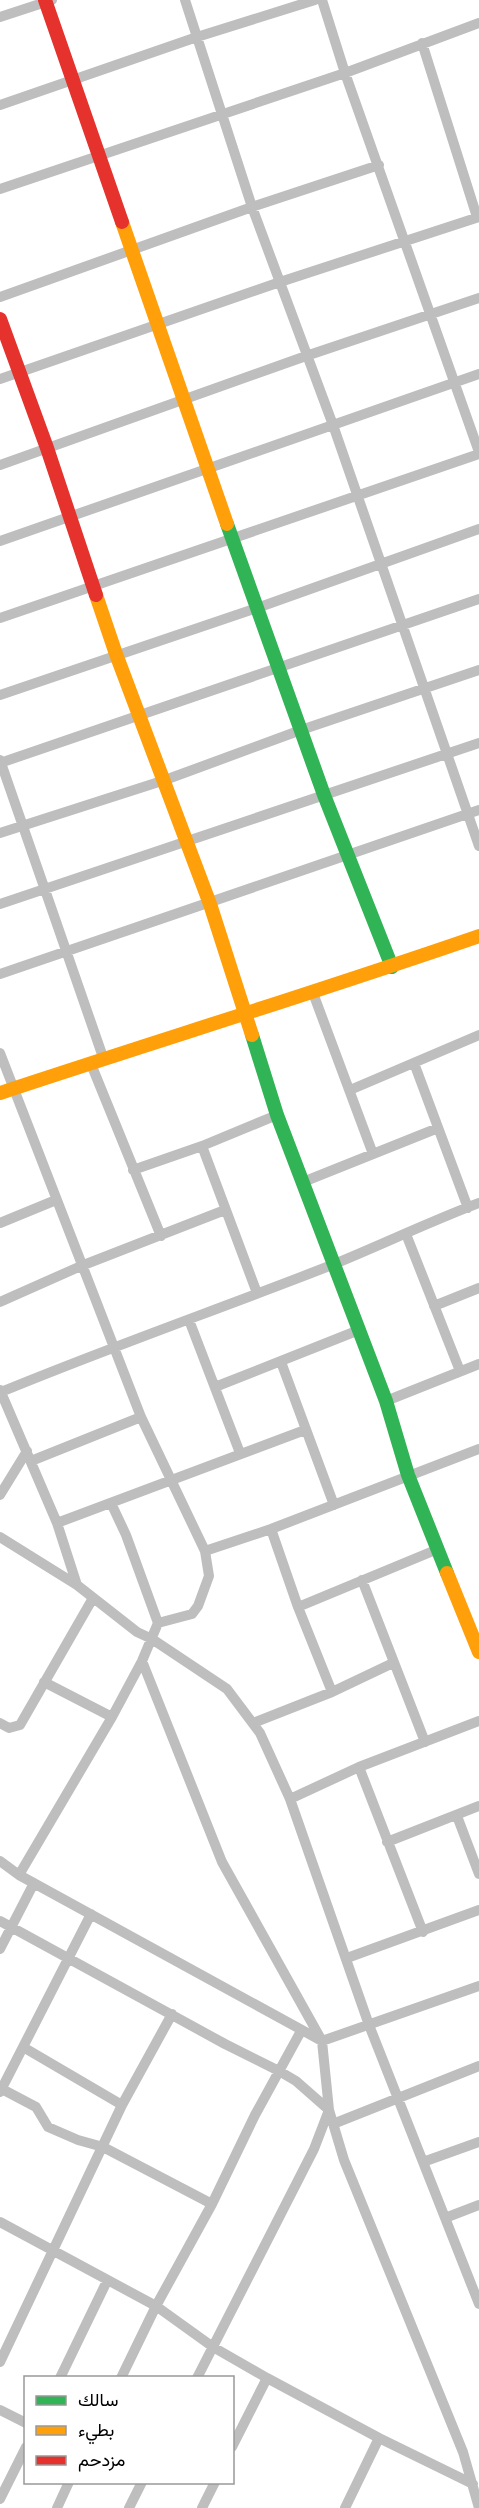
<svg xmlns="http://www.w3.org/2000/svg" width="479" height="2508" viewBox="0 0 479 2508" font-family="Karla,Vazirmatn,sans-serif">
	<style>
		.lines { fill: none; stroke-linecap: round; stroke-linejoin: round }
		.street { stroke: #bebebe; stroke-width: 10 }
		.fast { stroke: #30b455; stroke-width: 14 }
		.slow { stroke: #ff9f0a; stroke-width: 14 }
		.jam { stroke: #e5322d; stroke-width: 14 }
	</style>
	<rect width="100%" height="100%" fill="#fff"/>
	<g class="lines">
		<path class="street" d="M185,0L252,207L333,425L479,846
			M322,0L345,73L479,452
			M0,17L52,0
			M422,43L477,217
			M0,105L197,37L315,0
			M0,189L345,73L479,23
			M0,297L252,207L379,165
			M0,379L280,282L479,217
			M0,465L306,356L479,298
			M0,541L479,374
			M0,618L479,454
			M0,695L257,608L479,529
			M0,760L104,1060
			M0,763L479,599
			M0,833L165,780L301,730L479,670
			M0,904L479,743
			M0,974L479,810
			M313,993L373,1154
			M0,1053L141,1417L205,1551L209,1576L198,1606L192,1614L158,1623L142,1661L112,1717L19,1875
			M414,1063L468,1208
			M91,1064L161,1236
			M350,1090L479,1035
			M202,1146L257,1293
			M133,1170L202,1146L277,1115
			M303,1182L438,1128
			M0,1223L56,1200
			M406,1234L460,1371
			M0,1302L81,1266L225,1210
			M434,1306L479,1288
			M189,1320L240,1453
			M281,1362L334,1505
			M215,1387L359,1330
			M0,1390L57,1523L77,1585
			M1,1392C110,1347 222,1308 332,1265C381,1245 429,1222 479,1203
			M386,1401L479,1364
			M31,1461L141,1417
			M0,1495L27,1451
			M111,1503L126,1535L158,1623
			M57,1523L305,1430
			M271,1529L298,1607L332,1692
			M0,1537L77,1585L137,1632L152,1639L227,1689L260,1733L290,1799L369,2025L479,2304
			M205,1551L271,1529L479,1449
			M362,1580L425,1742
			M298,1607L438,1549
			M142,1661L222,1862L322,2041L329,2110L314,2149L197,2378
			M44,1682L112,1717
			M0,1723L9,1728L20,1725L93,1598
			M253,1723L332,1692L393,1663
			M359,1767L423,1932
			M290,1799L359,1767L479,1721
			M457,1816L479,1874
			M387,1842L479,1806
			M0,1861L19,1875L322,2041L479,1986
			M0,1921L225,2044L279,2071L296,2081L329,2110L344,2160L463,2452L479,2508
			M0,1949L34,1883
			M347,1958L479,1910
			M23,2047L122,2105
			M0,2088L36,2107L48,2127L78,2140L103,2147L212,2204
			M0,2092L91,1914
			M333,2124L479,2066
			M423,2162L479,2142
			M445,2218L479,2205
			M0,2222L156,2306L213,2347L267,2378L379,2438L473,2484
			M0,2362L122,2105L172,2014
			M60,2378L107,2281
			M121,2378L156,2306L212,2204L255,2115L301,2031
			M0,2410L26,2423
			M232,2447L267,2378
			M0,2499L26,2447
			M57,2508L69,2482
			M129,2508L142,2482
			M202,2508L215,2482
			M345,2508L379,2438"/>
		<path class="fast" d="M227,524L324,795L392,967
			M252,1035L277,1115L386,1401L408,1475L447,1573"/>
		<path class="slow" d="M122,222L227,524
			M96,595L116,654L210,904L252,1035
			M0,1093C160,1040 320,991 479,936
			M447,1573L479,1652"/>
		<path class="jam" d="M45,0L122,222
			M0,319L47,448L96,595"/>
	</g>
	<rect x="24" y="2376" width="210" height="108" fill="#ffffff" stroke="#999999" stroke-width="1.5"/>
	<rect x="36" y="2396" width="30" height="9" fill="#30b455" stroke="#999999" stroke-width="1.5"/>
	<text x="78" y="2406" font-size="18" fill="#000000">سالك</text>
	<rect x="36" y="2426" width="30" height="9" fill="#ff9f0a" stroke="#999999" stroke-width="1.5"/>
	<text x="78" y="2436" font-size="18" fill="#000000">بطيء</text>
	<rect x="36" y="2456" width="30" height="9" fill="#e5322d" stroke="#999999" stroke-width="1.5"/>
	<text x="78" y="2466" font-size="18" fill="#000000">مزدحم</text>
</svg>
